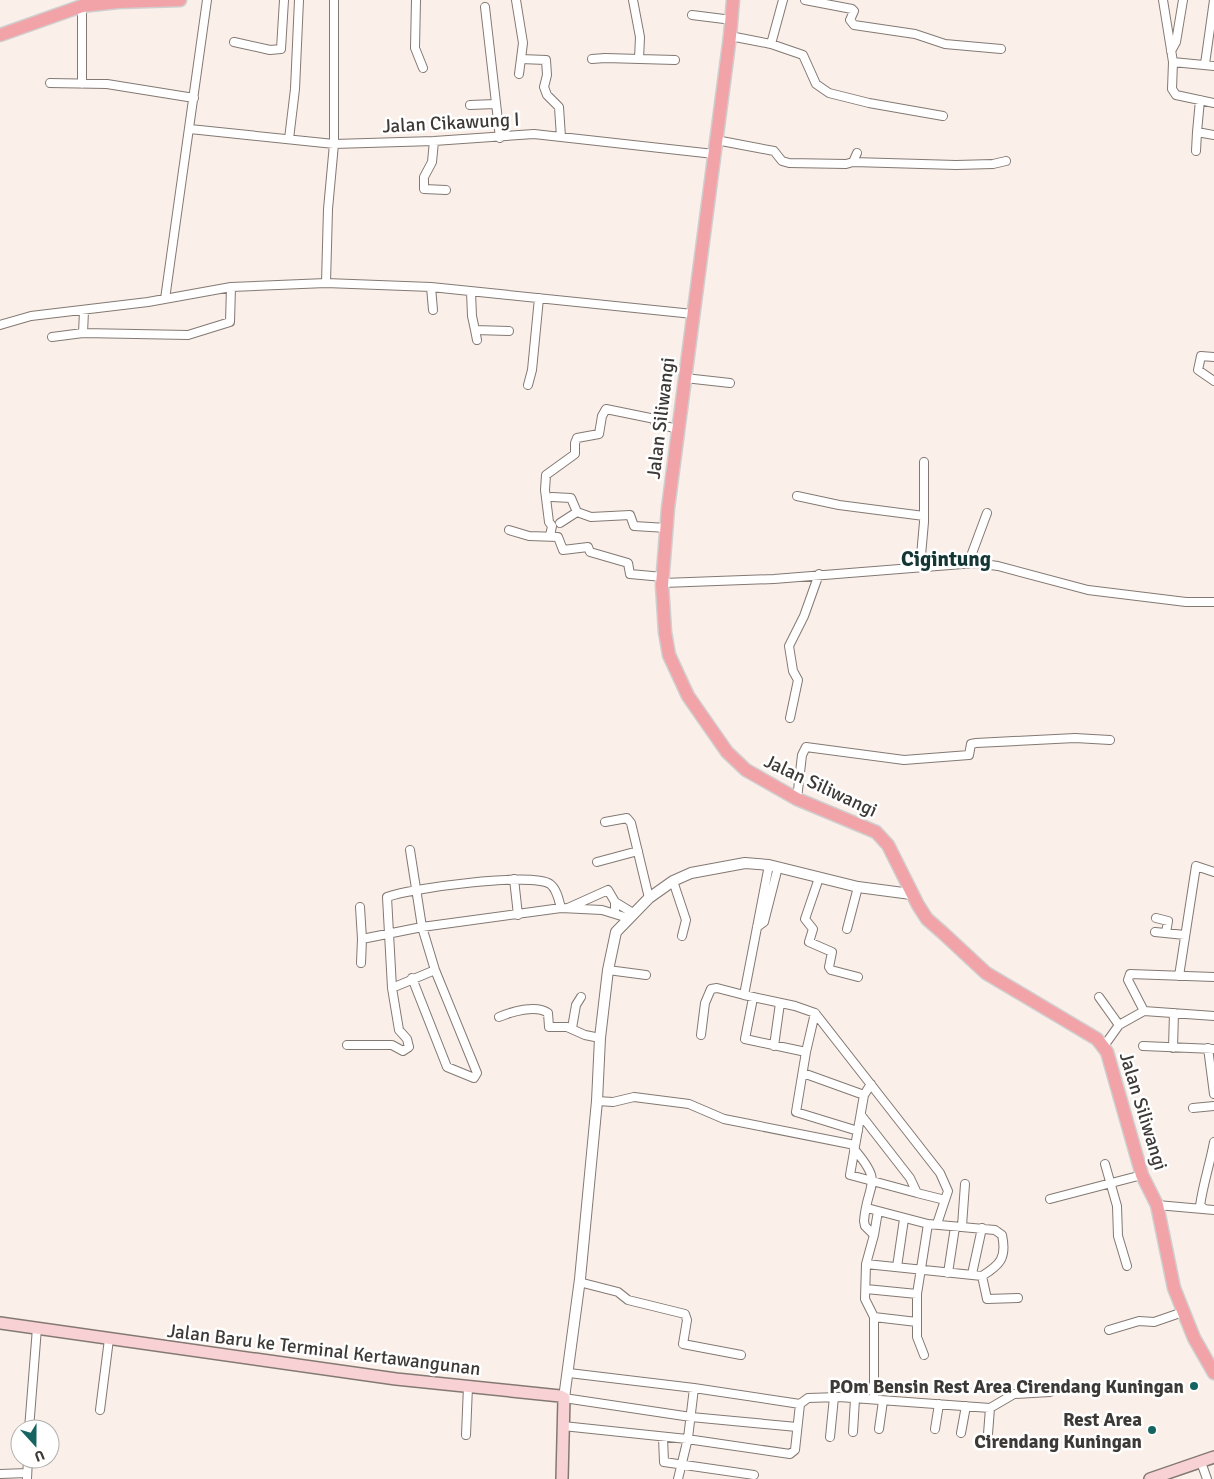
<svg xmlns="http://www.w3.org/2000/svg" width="1214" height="1479" viewBox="0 0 1214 1479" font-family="Signika,sans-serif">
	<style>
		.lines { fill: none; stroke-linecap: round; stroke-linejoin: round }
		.minor-casing { stroke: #837973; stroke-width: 10 }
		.tertiary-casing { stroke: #837973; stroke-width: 12 }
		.secondary-casing { stroke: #837973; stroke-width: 14 }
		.primary-casing { stroke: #d0cfcf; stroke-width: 15 }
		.minor { stroke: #fff; stroke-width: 8 }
		.tertiary { stroke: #fff; stroke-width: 10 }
		.secondary { stroke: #f8d1d4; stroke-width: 11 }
		.primary { stroke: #f2a3a8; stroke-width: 12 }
		.poi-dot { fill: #166461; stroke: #fff; stroke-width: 2 }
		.labels { text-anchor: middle; stroke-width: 5; stroke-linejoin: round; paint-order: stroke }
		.street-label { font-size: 19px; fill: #3d3936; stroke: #fff }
		.poi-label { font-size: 19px; font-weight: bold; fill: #3d3936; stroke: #fff; text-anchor: end }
		.quarter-label { font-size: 21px; font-weight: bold; fill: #143735; stroke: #fff }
	</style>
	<rect width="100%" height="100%" fill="#fbefe9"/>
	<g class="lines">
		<defs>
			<path id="minor" d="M416,0L415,48L423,68
				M516,0L523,43L519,74
				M633,0L640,37L639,59
				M805,0L852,9L854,11L850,20L854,25L915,34L945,44L1001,49
				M1163,0L1173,62L1214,66
				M485,7L500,138
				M692,15L732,20
				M730,36L771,44L803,55L816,84L829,93L869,103L943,116
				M234,42L270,50L281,49L284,0
				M771,44L783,0
				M1171,51L1176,42L1183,0
				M521,59L546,60L547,75L544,87L547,95L559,107L561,137
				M592,59L605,58L675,60
				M1173,62L1172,89L1176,95L1214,103
				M1205,64L1214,0
				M50,83L107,84L194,98
				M82,84V6
				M1200,100L1197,132L1214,135
				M470,105L495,104
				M190,129L334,144L434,141L534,134L714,154
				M289,139L295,89L299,0
				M716,140L774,151L782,161L789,163L846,164L853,162L857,153
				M434,141L432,162L424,177V189L446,190
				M1196,151L1197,132
				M853,162L956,165L993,164L1006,161
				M326,283L328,209L334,144V0
				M431,287L433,310
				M471,292L472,316L475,330
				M165,299L207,0
				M0,325L31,316L148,302L231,287L326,283L431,287L693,314
				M83,333L84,311
				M52,337L83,333L188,335L230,322L231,287
				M477,340L475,330L509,331
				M1214,357L1201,356L1198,370L1214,381
				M685,378L730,383
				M528,385L532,370L539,298
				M797,496L839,505L924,516
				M552,497L571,498L577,512
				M560,523L577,512L591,517L630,515L634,526L667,528
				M509,530L529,536L558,537L563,550L588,547L590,552L628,563L630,574L663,577
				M550,536L552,526L549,522L545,490L546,475L575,454V443L577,438L599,434L602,416L606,409L655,419V423L677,429
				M968,564L987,513
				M920,567L924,522V462
				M663,583L774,579L975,563L998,566L1088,590L1186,602H1214
				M790,718L798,680L793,671L789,646L804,616L819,574
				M797,799L802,755L806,747L904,760L969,755L971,744L976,743L1075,738L1110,740
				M605,822L627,818L631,823L649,898
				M410,850L422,927L435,970L477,1073L474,1078L447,1067L412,978
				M597,862L638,851
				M769,865L744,995L795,1006L815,1013L940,1173L948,1191L937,1224
				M819,878L805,919L813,929L809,942L832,952L829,967L831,970L858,977
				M514,879L518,915
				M673,881L686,920L682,936
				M615,902L633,913
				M360,907L362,939L361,963
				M568,908L608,890L615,902V912
				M1156,918L1168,921L1166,933
				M757,927L764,922L778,867
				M847,929L858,887
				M1155,932L1185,935
				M362,939L422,927L561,908L602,910L628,918
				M608,970L646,975
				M1179,976L1196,866L1214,872
				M392,988L435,970
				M1099,997L1119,1025
				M753,998L745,1039L806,1052
				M1144,1011L1128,980L1130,974L1214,977
				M815,1013L806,1052L796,1112L858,1131
				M499,1017C511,1012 536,1004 548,1013L549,1027H567L585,1035L600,1038
				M572,1028L576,1005L581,997
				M701,1035L705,1003L711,989L717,988L744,995
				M347,1045H392L403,1051L409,1047L407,1039L399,1030L392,988L387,897C411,888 532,872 550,884C557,889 559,901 561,908
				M774,1046L780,1003
				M1104,1046L1119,1025L1144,1011L1214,1016
				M1143,1046L1214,1049
				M1173,1048L1174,1013
				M1208,1048L1214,1094
				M803,1073L864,1095
				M871,1084L864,1095L850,1175L917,1193
				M597,1101L613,1102L634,1097L689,1104L724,1119L855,1145
				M1193,1108L1214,1106
				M861,1115L910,1178L917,1193L945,1200
				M854,1149C885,1185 867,1182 864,1221L865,1226L874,1235L866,1264L865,1299L874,1317V1399
				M1105,1164L1117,1206L1118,1236L1127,1266
				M1050,1199L1142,1175
				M1157,1205L1214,1210
				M1205,1209L1200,1206C1203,1184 1210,1164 1214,1142
				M962,1226L965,1184
				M874,1235L878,1211
				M866,1264L982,1276C1000,1265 1007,1258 1002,1235L995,1230L928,1224L867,1208
				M897,1267L904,1219
				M948,1273L955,1227
				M972,1274L982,1228
				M982,1276L987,1299L1018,1298
				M579,1282L618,1292L628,1300L685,1314L687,1320L683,1344L741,1355
				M866,1289L917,1294
				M874,1317L917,1322
				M1109,1330L1139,1321L1154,1322L1183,1312
				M924,1355L917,1337V1294L928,1224
				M569,1373L694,1388L800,1404L808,1398L839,1397L990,1408L1014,1394L1050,1392
				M564,1398L691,1417L797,1427
				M100,1410L109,1339
				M563,1426L687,1439L790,1454L795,1450L800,1404
				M29,1429L37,1328
				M879,1429L883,1401
				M935,1429L939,1404
				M853,1432L855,1399
				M961,1433L966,1406
				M988,1434L990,1408
				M466,1435L468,1386
				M663,1437L664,1462L754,1475
				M830,1437L834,1397
				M1201,1462L1207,1479
				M0,1474L27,1473
				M27,1479L28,1459
				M678,1479L688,1438L694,1388"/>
			<path id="tertiary" d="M564,1398L580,1279L597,1101L600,1038L608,970L616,932L649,898L673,881L691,873L745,863L769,865L858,887L911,894"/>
			<path id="secondary" d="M0,1323L396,1379L560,1396L564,1398L562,1479
				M1150,1479L1214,1457"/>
			<path id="primary" d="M733,0L730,36L668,508L662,585L665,632L669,655L688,696L727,752L746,770L797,799L876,832L888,845L918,905L927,919L943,933L986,973L1097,1039L1107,1052L1142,1175L1157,1205L1174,1288L1194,1338L1214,1373
				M0,35L82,6L118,2L180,0"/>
		</defs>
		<use href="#minor" class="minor-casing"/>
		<use href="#tertiary" class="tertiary-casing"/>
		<use href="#secondary" class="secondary-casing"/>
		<use href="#primary" class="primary-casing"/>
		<use href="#minor" class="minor"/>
		<use href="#tertiary" class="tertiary"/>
		<use href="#secondary" class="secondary"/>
		<use href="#primary" class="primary"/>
	</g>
	<g class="poi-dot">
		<circle cx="1194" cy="1386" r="5"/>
		<circle cx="1152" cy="1430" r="5"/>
	</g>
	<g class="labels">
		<g class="street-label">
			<text transform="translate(451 122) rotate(-3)" y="7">Jalan Cikawung I</text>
			<text transform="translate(660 418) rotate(-83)" y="7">Jalan Siliwangi</text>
			<text transform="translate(821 785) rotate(25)" y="7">Jalan Siliwangi</text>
			<text transform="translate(1144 1111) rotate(73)" y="7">Jalan Siliwangi</text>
			<text transform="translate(324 1349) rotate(7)" y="7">Jalan Baru ke Terminal Kertawangunan</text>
		</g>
		<g class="poi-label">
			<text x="1184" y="1393">POm Bensin Rest Area Cirendang Kuningan</text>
			<text x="1142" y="1426">Rest Area<tspan x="1142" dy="22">Cirendang Kuningan</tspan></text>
		</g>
		<g class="quarter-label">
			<text x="946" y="566">Cigintung</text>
		</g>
	</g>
	<g transform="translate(35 1444) rotate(159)"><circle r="24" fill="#ffffff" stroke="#b1b0af"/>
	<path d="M0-4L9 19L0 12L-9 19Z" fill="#166461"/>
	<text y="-8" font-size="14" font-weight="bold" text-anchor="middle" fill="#3d3936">U</text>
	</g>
</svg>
